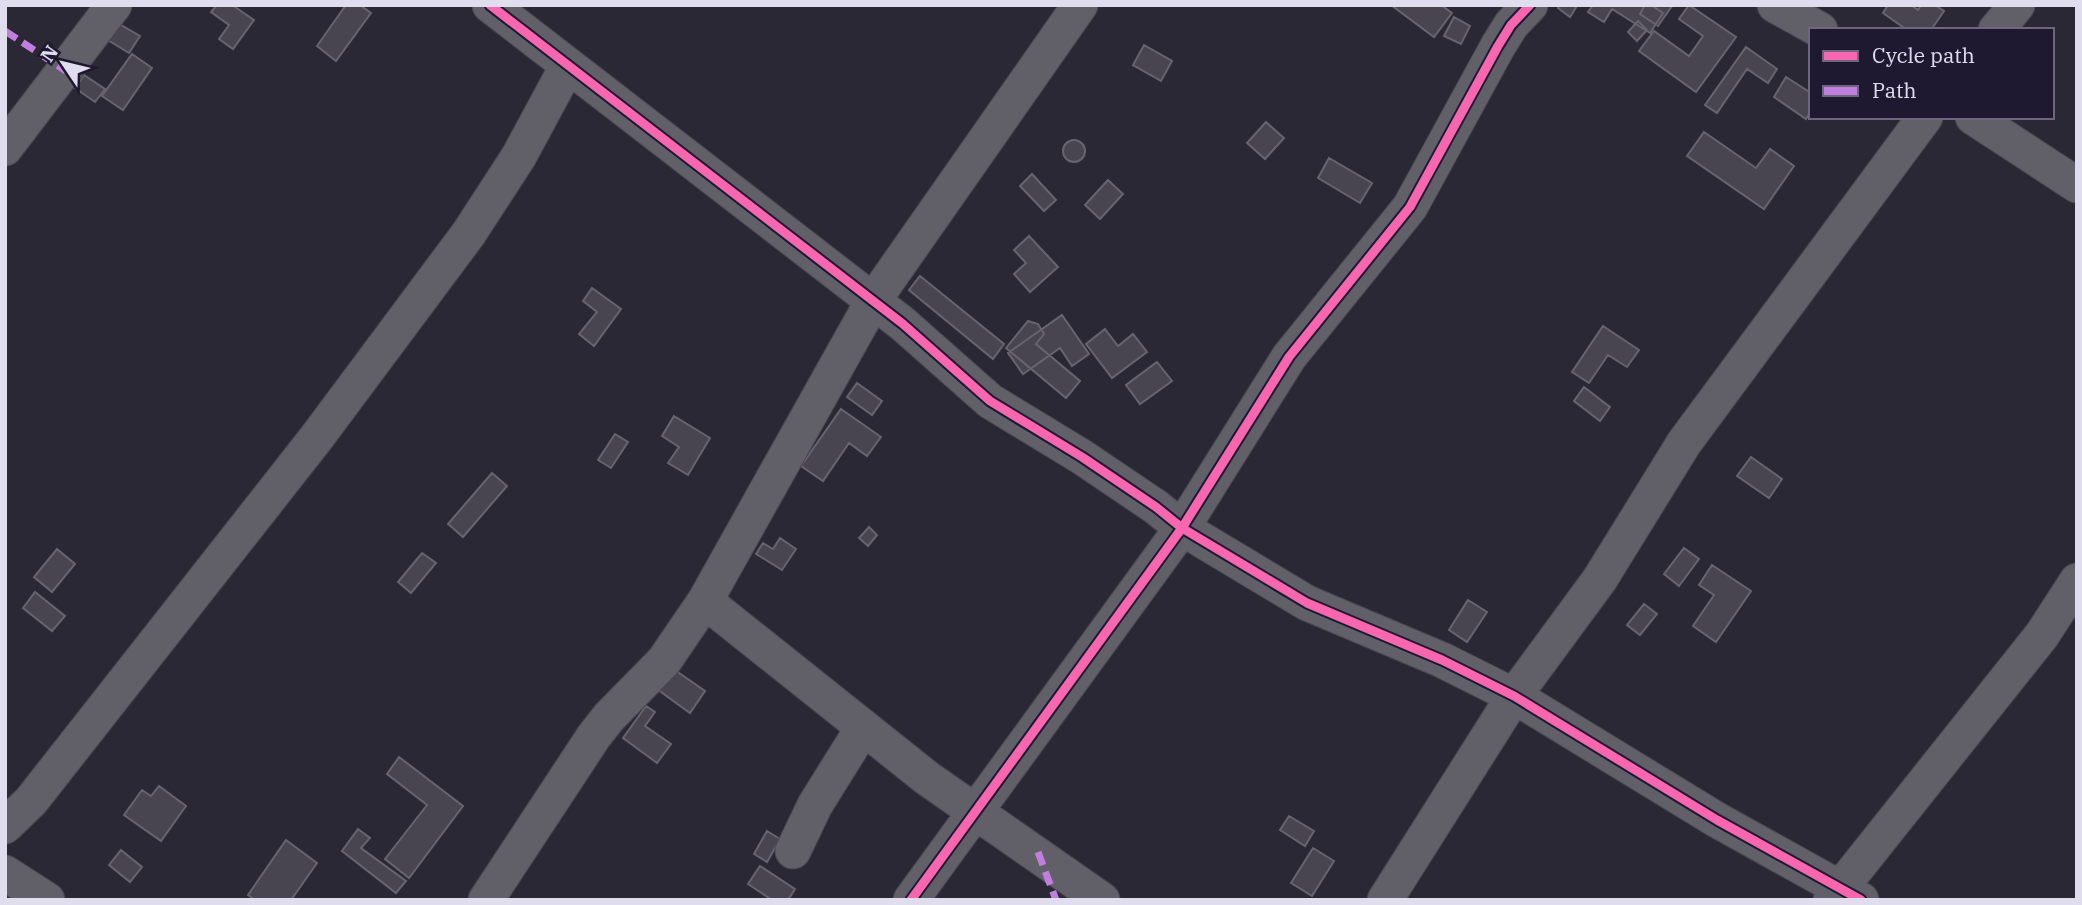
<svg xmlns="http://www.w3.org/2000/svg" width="2082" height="905" viewBox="0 0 2082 905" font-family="'IBM Plex Serif',serif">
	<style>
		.building { fill: #484550; stroke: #66646f; stroke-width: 2 }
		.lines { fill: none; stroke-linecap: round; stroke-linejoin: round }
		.street-casing { stroke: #494652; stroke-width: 37 }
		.street { stroke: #615f67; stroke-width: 35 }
		.quiet { stroke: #c07fdc; stroke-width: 7; stroke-dasharray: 14 7; stroke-linecap: butt }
		.cycleway-casing { stroke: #1e1931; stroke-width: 13 }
		.cycleway { stroke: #f766af; stroke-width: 9 }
	</style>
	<rect width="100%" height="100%" fill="#2b2835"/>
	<path class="building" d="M217,5H232L254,20L233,49L219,39L229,25L211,12Z
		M346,5H360L371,13L336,61L317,46Z
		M1391,5H1441L1452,13L1434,37Z
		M1560,5H1576L1577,6L1570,17L1558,8Z
		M1593,5H1651L1663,13L1650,33L1612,9L1604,22L1588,12Z
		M1645,5H1671L1672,6L1658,26L1640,14Z
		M1689,5L1736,37L1696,92L1639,51L1654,31L1689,56L1703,36L1679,19Z
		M1888,5H1911L1918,10L1921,5H1935L1944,11L1931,30H1907L1883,13Z
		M1454,17L1470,26L1461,44L1444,36Z
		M1638,21L1647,30L1637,41L1628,32Z
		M116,22L140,36L129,53L106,39Z
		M1144,45L1172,61L1161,81L1133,65Z
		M1746,47L1777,69L1768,83L1747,69L1717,113L1705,105Z
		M132,54L152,68L123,110L102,96Z
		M84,75L105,89L95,102L75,88Z
		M1786,77L1811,93V111L1806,119L1774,97Z
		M1266,122L1284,138L1265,159L1247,143Z
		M1704,132L1756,168L1770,149L1794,166L1764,209L1687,156Z
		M1063 151a11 11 0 1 1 22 0a11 11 0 1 1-22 0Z
		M1329,158L1372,183L1360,203L1318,178Z
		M1032,174L1056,200L1044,211L1020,186Z
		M1108,180L1123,194L1100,219L1085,205Z
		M1029,236L1058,267L1030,292L1014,274L1026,263L1014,250Z
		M920,276L1004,344L993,359L909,290Z
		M592,288L621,309L594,346L579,334L597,312L583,301Z
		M1062,315L1089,354L1072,366L1060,348L1023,374L1008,353Z
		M1028,321L1038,324L1044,334L1036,344L1080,381L1066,398L1006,348Z
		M1603,326L1639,350L1627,367L1608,355L1589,383L1572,372Z
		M1105,329L1118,346L1133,334L1147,352L1112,378L1086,344Z
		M1157,362L1172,381L1140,404L1126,385Z
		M857,383L882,401L872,415L847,397Z
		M1584,387L1610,407L1600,421L1574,401Z
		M841,409L881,437L867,456L849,443L823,481L801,466Z
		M674,416L710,438L688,475L668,463L679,447L662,436Z
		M615,434L628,442L611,468L598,460Z
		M1751,457L1782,479L1769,498L1737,476Z
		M492,473L507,486L463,537L448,524Z
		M869,527L877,535L868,546L859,538Z
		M780,538L796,549L782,570L756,554L763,543L773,549Z
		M1684,548L1699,559L1679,586L1664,574Z
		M57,549L75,564L52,592L34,577Z
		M422,553L436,563L411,593L398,582Z
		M1712,565L1751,591L1716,642L1693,626L1714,595L1699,585Z
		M35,592L65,616L52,631L23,608Z
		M1468,600L1487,612L1467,642L1449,630Z
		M1644,604L1657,614L1640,635L1627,625Z
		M672,668L705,691L690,713L657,689Z
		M646,706L655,712L645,726L671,744L657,763L623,738Z
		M399,757L463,806L409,878L385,859L427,805L387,774Z
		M159,786L186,806L161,841L124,815L142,790L151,796Z
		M1289,816L1314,831L1305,846L1280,830Z
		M358,829L370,838L361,848L406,881L396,893L342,851Z
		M767,831L780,839L767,862L754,854Z
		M286,840L317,863L291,900H255L248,895Z
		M1313,848L1334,861L1312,896L1291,883Z
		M121,850L142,867L130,882L109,865Z
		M760,866L795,889L788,900H772L748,884Z"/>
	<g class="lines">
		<defs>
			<path id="street" d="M490,5L903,324L990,401L1082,457L1156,507L1182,528L1307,603L1442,660L1514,696L1717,820L1861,900
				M1775,5L1820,30
				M1996,30L2017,5
				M1973,117L2077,185
				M5,148L114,5
				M705,601L927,778L1102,900
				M5,826L31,801L317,437L469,233L519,156L567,67
				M793,851L815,805L863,728
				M5,873L47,900
				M486,900L594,736L609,717L664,661L705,601L873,301L1080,5
				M911,900L1182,528L1289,357L1410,207L1498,46L1511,25L1530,5
				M1385,900L1514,696L1600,579L1684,443L1925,117
				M1831,900L2042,635L2077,581"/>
		</defs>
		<use href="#street" class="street-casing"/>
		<use href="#street" class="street"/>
		<path class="quiet" d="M5,31L66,71
			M1038,852L1056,900"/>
		<defs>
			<path id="cycleway" d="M490,5L903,324L990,401L1082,457L1156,507L1182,528L1307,603L1442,660L1514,696L1717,820L1861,900
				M911,900L1182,528L1289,357L1410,207L1498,46L1511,25L1530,5"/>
		</defs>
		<use href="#cycleway" class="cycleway-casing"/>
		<use href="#cycleway" class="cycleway"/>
	</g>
	<rect width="2082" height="905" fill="none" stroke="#e0ddee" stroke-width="14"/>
	<rect x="1809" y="28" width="245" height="91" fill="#1e1931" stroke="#6c677d" stroke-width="2"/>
	<rect x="1823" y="51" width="35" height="10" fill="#f766af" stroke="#6c677d" stroke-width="2"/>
	<text x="1872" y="63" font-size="21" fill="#e0ddee">Cycle path</text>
	<rect x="1823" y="86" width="35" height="10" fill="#c07fdc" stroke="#6c677d" stroke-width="2"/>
	<text x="1872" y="98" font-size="21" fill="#e0ddee">Path</text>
	<g transform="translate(63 63) rotate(305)" stroke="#1e1931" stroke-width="5" paint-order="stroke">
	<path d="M0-5L12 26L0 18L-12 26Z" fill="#e0ddee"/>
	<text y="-10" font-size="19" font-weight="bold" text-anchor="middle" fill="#e0ddee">N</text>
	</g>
</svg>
